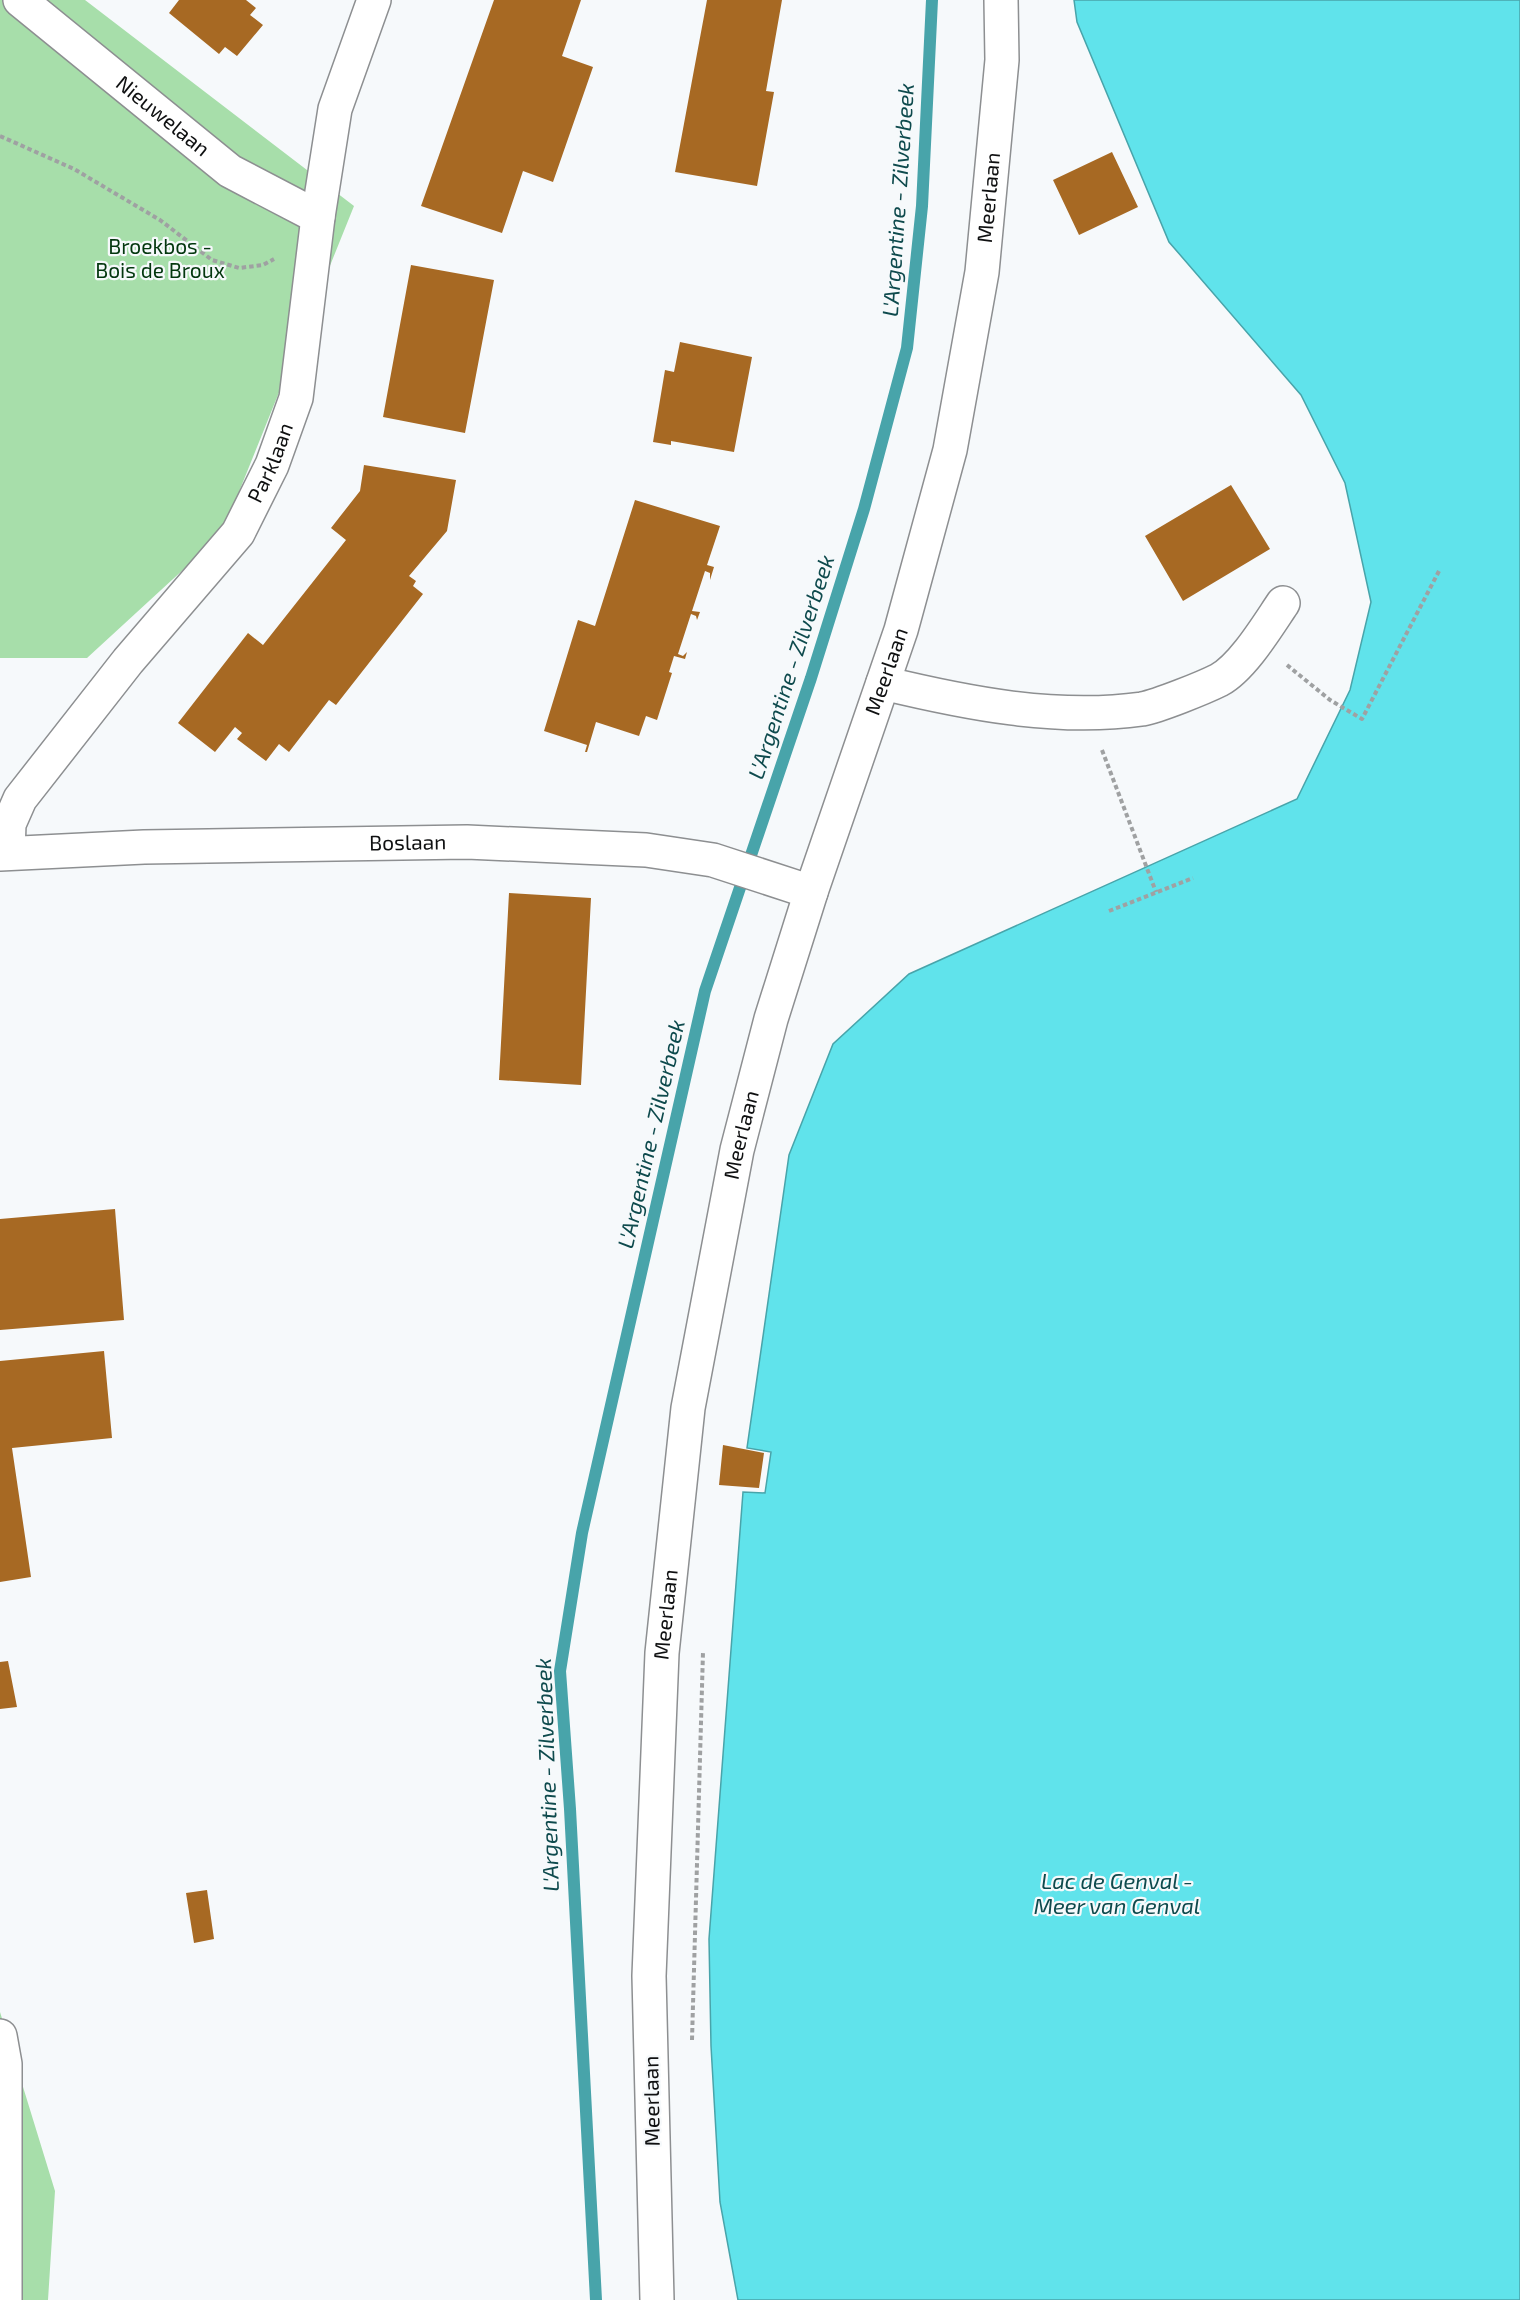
<svg xmlns="http://www.w3.org/2000/svg" width="1520" height="2300" viewBox="0 0 1520 2300" font-family="'Exo 2',sans-serif">
	<style>
		.green { fill: #a7deaa }
		.water { fill: #60e3eb; stroke: #48a4aa; stroke-width: 1.5 }
		.lines { fill: none; stroke-linecap: round; stroke-linejoin: round }
		.stream { stroke: #48a4aa; stroke-width: 12 }
		.building { fill: #a76923 }
		.minor-casing { stroke: #8d8f91; stroke-width: 36 }
		.path { stroke: #9fa1a2; stroke-width: 4; stroke-dasharray: 4.5 3; stroke-linecap: butt }
		.minor { stroke: #fff; stroke-width: 33 }
		.labels { text-anchor: middle; stroke-width: 4.5; stroke-linejoin: round; paint-order: stroke }
		.street-label { font-size: 21px; fill: #0f1011; stroke: #f6f9fb }
		.park-label { font-size: 21px; fill: #03370e; stroke: #f6f9fb }
		.water-label { font-size: 22px; font-style: italic; fill: #0e4a4d; stroke: #f6f9fb }
	</style>
	<rect width="100%" height="100%" fill="#f6f9fb"/>
	<path class="green" d="M0,0H85L354,206L222,534L87,658H0Z
		M0,2012L55,2191L48,2300H0Z"/>
	<path class="water" d="M1074,0H1520V2300H738L720,2202L711,2046L709,1939L743,1492L765,1493L771,1452L747,1448L789,1155L833,1044L909,974L1297,799L1350,690L1371,602L1345,483L1301,395L1169,242L1077,22Z"/>
	<g class="lines">
		<path class="stream" d="M596,2300L570,1809L560,1671L582,1533L705,991L811,678L864,509L907,348L922,206L932,0"/>
	</g>
	<path class="building" d="M179,0H246L256,8L250,15L263,25L237,56L225,47L219,54L169,13Z
		M494,0H581L562,56L593,67L553,182L523,171L502,233L421,206Z
		M707,0H782L766,91L774,92L757,186L675,172Z
		M1112,152L1138,207L1079,235L1053,180Z
		M411,265L494,280L465,433L383,417Z
		M680,342L752,357L734,452L671,441V445L653,442L665,370L674,372Z
		M364,465L456,480L447,531L409,576L416,581L413,586L423,594L336,705L329,700L289,752L279,744L266,761L237,739L242,733L235,727L215,752L178,723L248,633L263,645L346,540L331,528L360,491Z
		M1231,485L1270,549L1183,601L1145,536Z
		M635,500L720,526L707,565L714,567L710,580V573L705,571L692,611L700,612L697,620L696,616L691,614L678,654L683,656L687,652L685,659L674,656L669,672L672,673L657,720L646,716L639,736L596,722L587,752H585L587,745L544,731L578,620L595,626Z
		M509,893L591,898L581,1085L499,1080Z
		M115,1209L124,1320L0,1330V1219Z
		M104,1351L112,1438L12,1448L31,1577L0,1582V1361Z
		M723,1445L764,1453L759,1488L719,1485Z
		M8,1661L17,1707L0,1709V1662Z
		M207,1890L214,1939L194,1943L186,1893Z"/>
	<g class="lines">
		<defs>
			<g id="minor">
				<path id="s1" d="M20,0L230,171L318,217"/>
				<path d="M883,683C966,703 1056,721 1142,709C1158,706 1203,688 1219,680C1243,667 1268,625 1283,603"/>
				<path id="s2" d="M8,852L9,824L20,799L128,661L238,533L272,465L296,398L318,217L335,109L374,0"/>
				<path id="s3" d="M0,854L144,847L467,842L646,850L713,860L811,892"/>
				<path d="M0,2036L5,2064V2300"/>
				<path id="s4" d="M657,2300L649,1976L662,1653L688,1408L737,1150L771,1019L811,892L901,630L950,450L982,272L1002,60L1001,0"/>
			</g>
		</defs>
		<use href="#minor" class="minor-casing"/>
		<path class="path" d="M0,136L74,169L160,220L212,260L239,268L263,265L274,259
			M1287,665L1330,700L1362,719L1439,571
			M1102,750L1156,892
			M1109,911L1193,878
			M692,2040L703,1652"/>
		<use href="#minor" class="minor"/>
	</g>
	<g class="labels">
		<g class="street-label">
			<text dy="7" stroke="none"><textPath href="#s1" startOffset="184">Nieuwelaan</textPath></text>
			<text dy="7" stroke="none"><textPath href="#s4" startOffset="2144">Meerlaan</textPath></text>
			<text dy="7" stroke="none"><textPath href="#s2" startOffset="477">Parklaan</textPath></text>
			<text dy="7" stroke="none"><textPath href="#s4" startOffset="1658">Meerlaan</textPath></text>
			<text dy="7" stroke="none"><textPath href="#s3" startOffset="408">Boslaan</textPath></text>
			<text dy="7" stroke="none"><textPath href="#s4" startOffset="1172">Meerlaan</textPath></text>
			<text dy="7" stroke="none"><textPath href="#s4" startOffset="686">Meerlaan</textPath></text>
			<text transform="translate(652 2101) rotate(-91)" y="7">Meerlaan</text>
		</g>
		<g class="park-label">
			<text x="160" y="254">Broekbos -<tspan x="160" dy="24">Bois de Broux</tspan></text>
		</g>
		<g class="water-label">
			<text transform="translate(898 200) rotate(-86)" y="8">L'Argentine - Zilverbeek</text>
			<text transform="translate(791 667) rotate(-72)" y="8">L'Argentine - Zilverbeek</text>
			<text transform="translate(651 1134) rotate(-77)" y="8">L'Argentine - Zilverbeek</text>
			<text transform="translate(547 1775) rotate(-92)" y="8">L'Argentine - Zilverbeek</text>
			<text x="1117" y="1889">Lac de Genval -<tspan x="1117" dy="25">Meer van Genval</tspan></text>
		</g>
	</g>
</svg>
